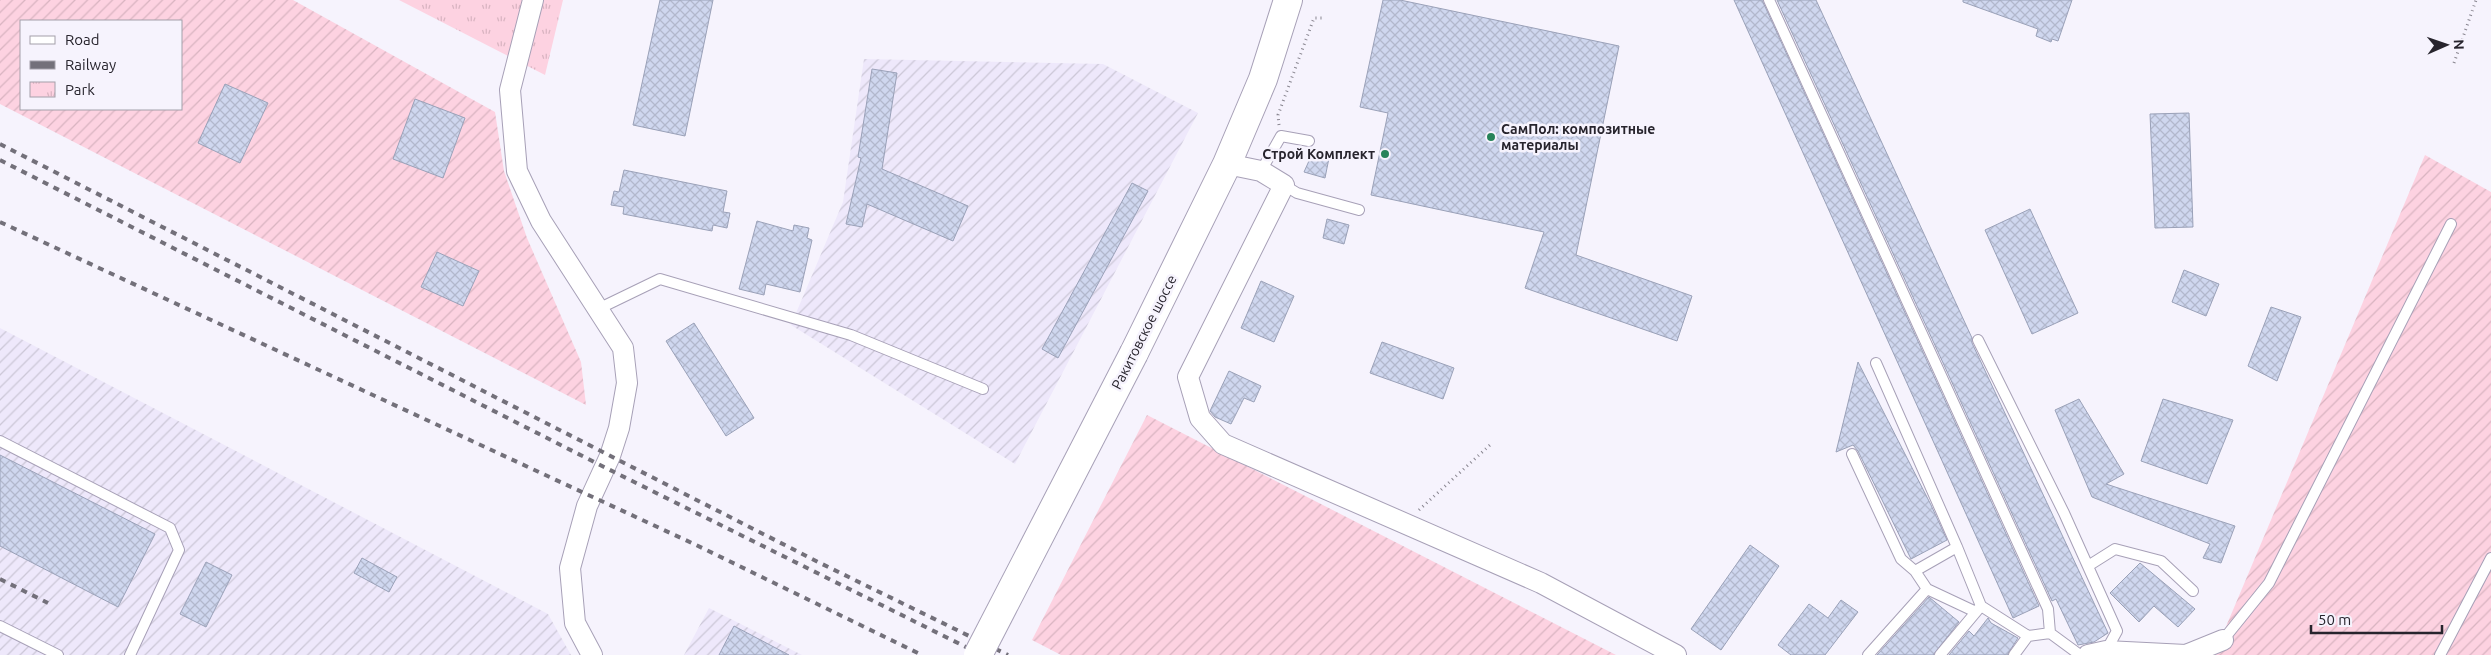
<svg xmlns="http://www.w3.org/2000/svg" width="2491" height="655" viewBox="0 0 2491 655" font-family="Ubuntu,sans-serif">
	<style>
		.industrial { fill: url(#industrial-furrows) }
		.park { fill: url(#park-tufts) }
		.garden { fill: url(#garden-furrows); fill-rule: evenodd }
		.building { fill: url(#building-cross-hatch); stroke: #9aa1b8 }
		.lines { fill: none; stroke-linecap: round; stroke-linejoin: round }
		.service-casing { stroke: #a7a0b7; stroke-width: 12 }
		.minor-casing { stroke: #a7a0b7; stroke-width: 22 }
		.primary-casing { stroke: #a7a0b7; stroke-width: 30 }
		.path { stroke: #898690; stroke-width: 3; stroke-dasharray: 1 4; stroke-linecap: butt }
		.service { stroke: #fff; stroke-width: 10 }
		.minor { stroke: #fff; stroke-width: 20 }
		.primary { stroke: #fff; stroke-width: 28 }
		.rail { stroke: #73707a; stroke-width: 4; stroke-dasharray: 6 6; stroke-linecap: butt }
		.primary-bridge-casing { stroke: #a7a0b7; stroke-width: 30; stroke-linecap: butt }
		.primary-bridge { stroke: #fff; stroke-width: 28 }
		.poi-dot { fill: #278359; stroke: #f6f3fd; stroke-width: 2 }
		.labels { text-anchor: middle; stroke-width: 5; stroke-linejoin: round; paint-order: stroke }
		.poi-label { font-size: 14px; font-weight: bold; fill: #27242d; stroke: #f6f3fd; text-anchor: start }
		.street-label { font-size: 14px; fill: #27242d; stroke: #f6f3fd }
	</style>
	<defs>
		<pattern id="industrial-furrows" width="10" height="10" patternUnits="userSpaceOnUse" patternTransform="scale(1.25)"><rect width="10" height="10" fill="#eee8fb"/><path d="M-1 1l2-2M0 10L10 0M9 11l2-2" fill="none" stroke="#ccc7d7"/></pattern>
		<pattern id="park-tufts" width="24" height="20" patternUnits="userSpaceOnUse" patternTransform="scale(1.25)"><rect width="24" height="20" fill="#fdd2e1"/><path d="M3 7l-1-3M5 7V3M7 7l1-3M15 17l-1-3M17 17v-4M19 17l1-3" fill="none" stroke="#d9b4c1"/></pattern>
		<pattern id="garden-furrows" width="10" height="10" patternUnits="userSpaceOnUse" patternTransform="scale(1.25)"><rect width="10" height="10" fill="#fdd2e1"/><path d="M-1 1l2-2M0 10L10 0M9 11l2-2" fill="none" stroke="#d9b4c1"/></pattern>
		<pattern id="building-cross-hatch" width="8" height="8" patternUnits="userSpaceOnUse" patternTransform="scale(1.25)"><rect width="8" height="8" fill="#cfd7ef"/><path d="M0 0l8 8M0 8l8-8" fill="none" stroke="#b2b8cd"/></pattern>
	</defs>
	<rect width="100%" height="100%" fill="#f6f3fd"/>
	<path class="industrial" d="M864,59L1103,64L1198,113L1015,464L791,325L843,202Z
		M0,328L548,614L571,655H0Z
		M709,608L802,655H684Z"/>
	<path class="park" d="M399,0H563L545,75Z"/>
	<path class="garden" d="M0,0H293L495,112L504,171L527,238L581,362L586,405L0,104ZM21,21H181V109H21Z
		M2425,155L2491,192V655H2214Z
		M1147,415L1616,655H1061L1032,640Z"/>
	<path class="building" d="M660,0H713L685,136L633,125Z
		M1383,0H1400L1619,46L1576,255L1692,296L1677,341L1525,288L1544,232L1371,195L1388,113L1360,107Z
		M1734,0H1762L2039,606L2013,618Z
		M1777,0H1816L1972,338V343L2108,633L2094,642L2078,645L2056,599L2052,601Z
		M1963,0H2072L2058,41L2052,39L2051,42L2036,36L2038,29L1963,2Z
		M872,69L897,73L882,169L968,206L953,241L867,204L862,227L846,224L861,158L858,157Z
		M225,84L268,103L240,163L198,143Z
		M415,99L465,118L443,178L393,159Z
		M2189,113L2193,227L2155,228L2150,114Z
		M1313,152L1329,158L1325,178L1304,172Z
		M624,170L727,191L723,212L730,213L727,228L713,225L712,231L623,214L624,207L611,205L614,191L619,192Z
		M1132,183L1148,191L1058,358L1042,349Z
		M2030,209L2078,313L2032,334L1985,230Z
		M1327,219L1349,225L1344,244L1323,238Z
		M757,221L793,231L794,225L809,228L807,238L812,240L800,292L766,284L764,295L739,289Z
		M437,252L479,271L463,306L421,287Z
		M2184,270L2219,284L2206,316L2172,302Z
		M1261,281L1294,296L1274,342L1241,328Z
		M2271,307L2301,317L2277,381L2248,366Z
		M694,323L754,418L726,436L666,341Z
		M1382,342L1454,368L1443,399L1370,373Z
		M1858,362L1931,505L1947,540L1911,559L1858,451L1853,445L1836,452Z
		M1229,371L1261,386L1254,402L1244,398L1231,424L1215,417L1210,411Z
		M2079,399L2124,474L2106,484L2235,526L2221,563L2203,558L2210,544L2092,497L2055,410Z
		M2163,399L2233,420L2207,484L2141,461Z
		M0,455L155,534L118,607L0,546Z
		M1750,545L1779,566L1721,650L1691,629Z
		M362,558L397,577L389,592L354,573Z
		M206,562L232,575L206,627L180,614Z
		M2140,563L2195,609L2178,627L2154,606L2139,622L2110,593Z
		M1929,597L1959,622L1933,655H1877Z
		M1841,600L1858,612L1825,655H1791L1778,645L1809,604L1828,618Z
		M1988,618L1991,623L2018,638L2007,655H1949L1969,631L1974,636Z
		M734,626L789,655H719Z"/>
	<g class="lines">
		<defs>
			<path id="service" d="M1769,0L2048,609L2050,633
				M1261,171L1281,136L1309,141
				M1284,185L1297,193L1359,210
				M598,309L660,279L851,335L983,389
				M1978,340L2064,513L2117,631L2106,651
				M1876,363L1957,547
				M0,441L170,528L179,550L130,655
				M1852,454L1901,559L1915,571
				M2088,566L2115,549L2161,561L2193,591
				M1976,612L1927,589L1915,571L1957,547L1981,606
				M0,626L58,655
				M2223,640L2269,583L2451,224
				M1868,655L1927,589
				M1940,655L1981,606L2028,636L2050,633L2080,655
				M2014,655L2028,636
				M2440,655L2491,558"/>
			<path id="minor" d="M533,0L510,90L517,171L541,221L623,348L627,383L619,428L610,456L587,506L570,568L575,623L592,655
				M1227,164L1261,171L1284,185L1188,377L1200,418L1223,444L1541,583L1676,655
				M2088,655L2106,651L2186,655L2223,640"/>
			<path id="primary" d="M1134,353L1227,164L1263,79L1288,0"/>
		</defs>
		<use href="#service" class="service-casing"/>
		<use href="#minor" class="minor-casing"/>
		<use href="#primary" class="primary-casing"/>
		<path class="path" d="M2454,63L2476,0
			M1279,125L1278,115L1314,18H1325
			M1419,510L1490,445"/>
		<use href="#service" class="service"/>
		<use href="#minor" class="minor"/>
		<use href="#primary" class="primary"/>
		<path class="rail" d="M0,144L818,562L1008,655
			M0,160L604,467L982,655
			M0,222L694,544L922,655
			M0,579L48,603"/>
		<defs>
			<path id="primary-bridge" d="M978,655L1134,353"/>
		</defs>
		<use href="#primary-bridge" class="primary-bridge-casing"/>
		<use href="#primary-bridge" class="primary-bridge"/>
	</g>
	<g class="poi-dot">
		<circle cx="1491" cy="137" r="5"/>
		<circle cx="1385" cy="154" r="5"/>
	</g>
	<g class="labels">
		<g class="poi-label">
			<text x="1501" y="134">СамПол: композитные<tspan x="1501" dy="16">материалы</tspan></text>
			<text x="1375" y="159" text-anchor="end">Строй Комплект</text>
		</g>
		<g class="street-label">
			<text transform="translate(1144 332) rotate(-63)" y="5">Ракитовское шоссе</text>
		</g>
	</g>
	<rect x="20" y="20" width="162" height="90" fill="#f6f3fd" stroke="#a3a0aa"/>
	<rect x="30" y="36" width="25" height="8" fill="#ffffff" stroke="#a3a0aa"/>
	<text x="65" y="45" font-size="15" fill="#27242d">Road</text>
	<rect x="30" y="61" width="25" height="8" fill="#73707a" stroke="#a3a0aa"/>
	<text x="65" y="70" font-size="15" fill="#27242d">Railway</text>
	<rect x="30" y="82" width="25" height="15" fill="url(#park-tufts)" stroke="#a3a0aa"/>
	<text x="65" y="95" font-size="15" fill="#27242d">Park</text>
	<g transform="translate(2446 45) rotate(88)" stroke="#f6f3fd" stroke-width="4" paint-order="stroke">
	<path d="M0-4L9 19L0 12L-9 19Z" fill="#27242d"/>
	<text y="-8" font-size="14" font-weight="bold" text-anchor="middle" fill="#27242d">N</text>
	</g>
	<path d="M2311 625v8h131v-8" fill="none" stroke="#27242d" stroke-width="2.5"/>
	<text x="2318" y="625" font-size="15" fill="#27242d" stroke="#f6f3fd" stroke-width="4" paint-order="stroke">50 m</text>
</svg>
